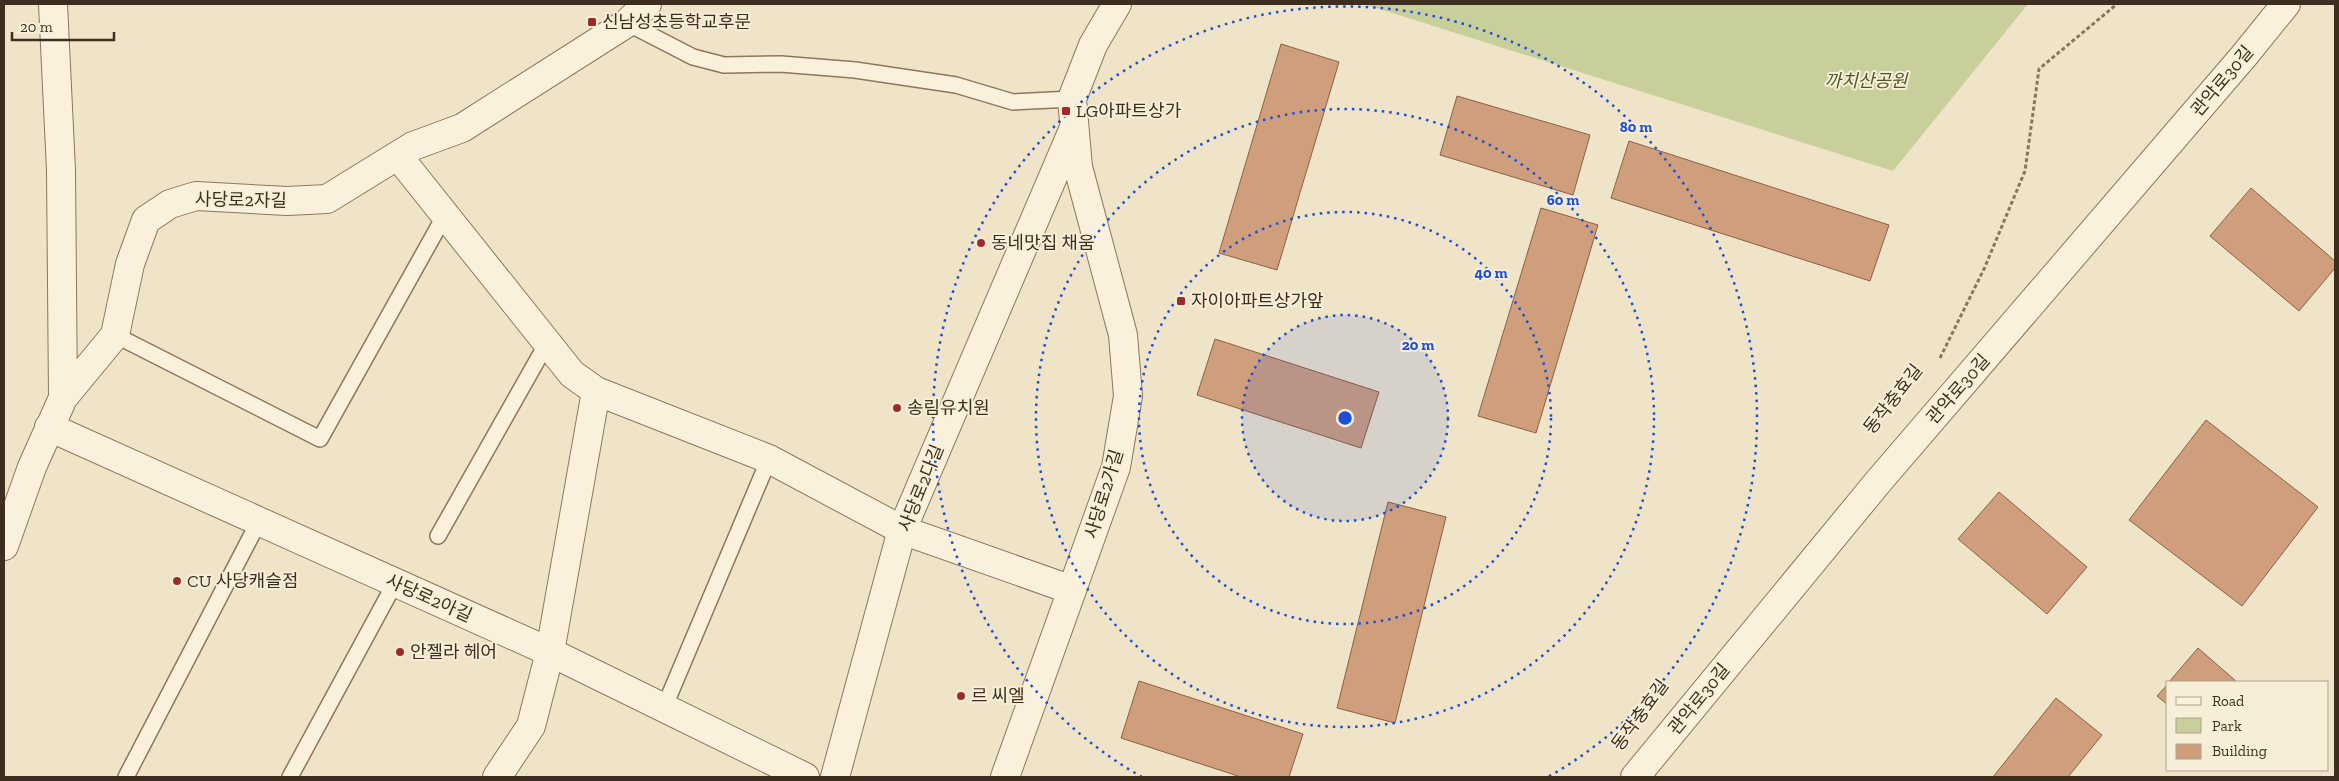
<svg xmlns="http://www.w3.org/2000/svg" width="2339" height="781" viewBox="0 0 2339 781" font-family="'Zilla Slab','Noto Sans KR',serif">
	<style>
		.green { fill: #c9cf9b }
		.building { fill: #cf9f7d; stroke: #8d5f41 }
		.lines { fill: none; stroke-linecap: round; stroke-linejoin: round }
		.lane-casing { stroke: #8d765c; stroke-width: 18 }
		.street-casing { stroke: #8d765c; stroke-width: 30 }
		.path { stroke: #8d765c; stroke-width: 3; stroke-dasharray: 4 2.5; stroke-linecap: butt }
		.lane { stroke: #faf1dc; stroke-width: 15 }
		.street { stroke: #faf1dc; stroke-width: 28 }
		.ring { fill: none; stroke: #1d4ed8; stroke-width: 2.5; stroke-dasharray: 2.5 5 }
		.poi-dot { fill: #9e2a2b; stroke: #f7eed8; stroke-width: 2 }
		.labels { text-anchor: middle; stroke-width: 4; stroke-linejoin: round; paint-order: stroke }
		.poi-label { font-size: 18px; fill: #3d2e20; stroke: #f7eed8; text-anchor: start }
		.park-label { font-size: 18px; font-style: italic; fill: #4d5a26; stroke: #f7eed8 }
		.street-label { font-size: 18px; fill: #3d2e20; stroke: #f7eed8 }
		.centre { fill: #1d4ed8; stroke: #f7eed8; stroke-width: 2.5 }
		.ring-label { font-size: 15px; text-anchor: middle; font-weight: bold; fill: #1d4ed8; stroke: #f7eed8; stroke-width: 4; stroke-linejoin: round; paint-order: stroke }
	</style>
	<rect width="100%" height="100%" fill="#f0e4c8"/>
	<path class="green" d="M1364,4H2028L1893,171Z"/>
	<path class="building" d="M1281,44L1339,62L1277,270L1219,253Z
		M1457,96L1590,135L1573,195L1440,155Z
		M1629,141L1889,225L1870,281L1611,198Z
		M2251,188L2335,261V268L2299,311L2210,236Z
		M1541,208L1598,225L1536,433L1478,416Z
		M1215,339L1379,392L1361,448L1197,395Z
		M2206,420L2318,507L2242,606L2129,520Z
		M1999,492L2087,567L2047,614L1958,539Z
		M1388,502L1446,517L1395,723L1337,708Z
		M2198,648L2237,682H2169Z
		M1139,681L1303,734L1289,777H1241L1121,738Z
		M2168,684V705L2157,696Z
		M2056,698L2102,735L2068,777H1993Z"/>
	<g class="lines">
		<defs>
			<path id="lane" d="M627,23L693,57L724,65L781,64L855,70L956,85L1013,102L1072,99
				M115,335L320,439L445,215
				M438,536L547,343
				M664,708L769,459
				M126,777L259,521
				M290,777L395,583"/>
			<path id="street" d="M53,4L61,170L63,398
				M398,156L572,374L596,391L769,459L902,530L1072,590
				M49,427L550,652L805,777
				M4,546L32,467L63,398L115,335L130,264L146,220L170,204L196,196L287,201L327,199L413,146L462,128L627,23L647,4
				M497,777L531,726L550,652L596,391
				M835,777L902,530L1073,130
				M1005,777L1116,467L1128,396L1123,335L1078,167L1072,99L1093,45L1117,4
				M1635,777L1878,482L2243,57L2286,4"/>
		</defs>
		<use href="#lane" class="lane-casing"/>
		<use href="#street" class="street-casing"/>
		<path class="path" d="M1940,358L1984,269L2025,171L2039,69L2117,4"/>
		<use href="#lane" class="lane"/>
		<use href="#street" class="street"/>
	</g>
	<circle cx="1345" cy="418" r="103" fill="#1d4ed8" fill-opacity=".12"/>
	<g class="ring">
		<circle cx="1345" cy="418" r="103"/>
		<circle cx="1345" cy="418" r="206"/>
		<circle cx="1345" cy="418" r="309"/>
		<path d="M1142 777A412 412 0 1 1 1548 777"/>
	</g>
	<g class="poi-dot">
		<rect x="587" y="17" width="10" height="10" rx="2.5"/>
		<rect x="1061" y="106" width="10" height="10" rx="2.5"/>
		<circle cx="981" cy="243" r="5"/>
		<rect x="1176" y="296" width="10" height="10" rx="2.5"/>
		<circle cx="897" cy="408" r="5"/>
		<circle cx="177" cy="581" r="5"/>
		<circle cx="400" cy="652" r="5"/>
		<circle cx="961" cy="696" r="5"/>
	</g>
	<g class="labels">
		<g class="poi-label">
			<text x="602" y="28">신남성초등학교후문</text>
			<text x="1076" y="117">LG아파트상가</text>
			<text x="991" y="249">동네맛집 채움</text>
			<text x="1191" y="307">자이아파트상가앞</text>
			<text x="907" y="414">송림유치원</text>
			<text x="187" y="587">CU 사당캐슬점</text>
			<text x="410" y="658">안젤라 헤어</text>
			<text x="971" y="702">르 씨엘</text>
		</g>
		<g class="park-label">
			<text x="1866" y="87">까치산공원</text>
		</g>
		<g class="street-label">
			<text transform="translate(2222 81) rotate(-50)" y="6">관악로30길</text>
			<text transform="translate(241 200) rotate(1)" y="6">사당로2자길</text>
			<text transform="translate(1958 389) rotate(-49)" y="6">관악로30길</text>
			<text transform="translate(1893 399) rotate(-52)" y="6">동작충효길</text>
			<text transform="translate(921 488) rotate(-68)" y="6">사당로2다길</text>
			<text transform="translate(1104 494) rotate(-73)" y="6">사당로2가길</text>
			<text transform="translate(429 598) rotate(24)" y="6">사당로2아길</text>
			<text transform="translate(1699 699) rotate(-51)" y="6">관악로30길</text>
			<text transform="translate(1640 715) rotate(-54)" y="6">동작충효길</text>
		</g>
	</g>
	<circle cx="1345" cy="418" r="8" class="centre"/>
	<g class="ring-label">
		<text x="1636" y="132">80 m</text>
		<text x="1563" y="205">60 m</text>
		<text x="1491" y="278">40 m</text>
		<text x="1418" y="350">20 m</text>
	</g>
	<rect width="2339" height="781" fill="none" stroke="#3d2e20" stroke-width="10"/>
	<rect x="2166" y="681" width="162" height="90" fill="#f7eed8" stroke="#ada18e"/>
	<rect x="2176" y="697" width="25" height="8" fill="#faf1dc" stroke="#ada18e"/>
	<text x="2212" y="706" font-size="15" fill="#3d2e20">Road</text>
	<rect x="2176" y="718" width="25" height="15" fill="#c9cf9b" stroke="#ada18e"/>
	<text x="2212" y="731" font-size="15" fill="#3d2e20">Park</text>
	<rect x="2176" y="744" width="25" height="15" fill="#cf9f7d" stroke="#ada18e"/>
	<text x="2212" y="756" font-size="15" fill="#3d2e20">Building</text>
	<path d="M12 32v8h102v-8" fill="none" stroke="#3d2e20" stroke-width="2.5"/>
	<text x="20" y="32" font-size="15" fill="#3d2e20" stroke="#f7eed8" stroke-width="4" paint-order="stroke">20 m</text>
</svg>
